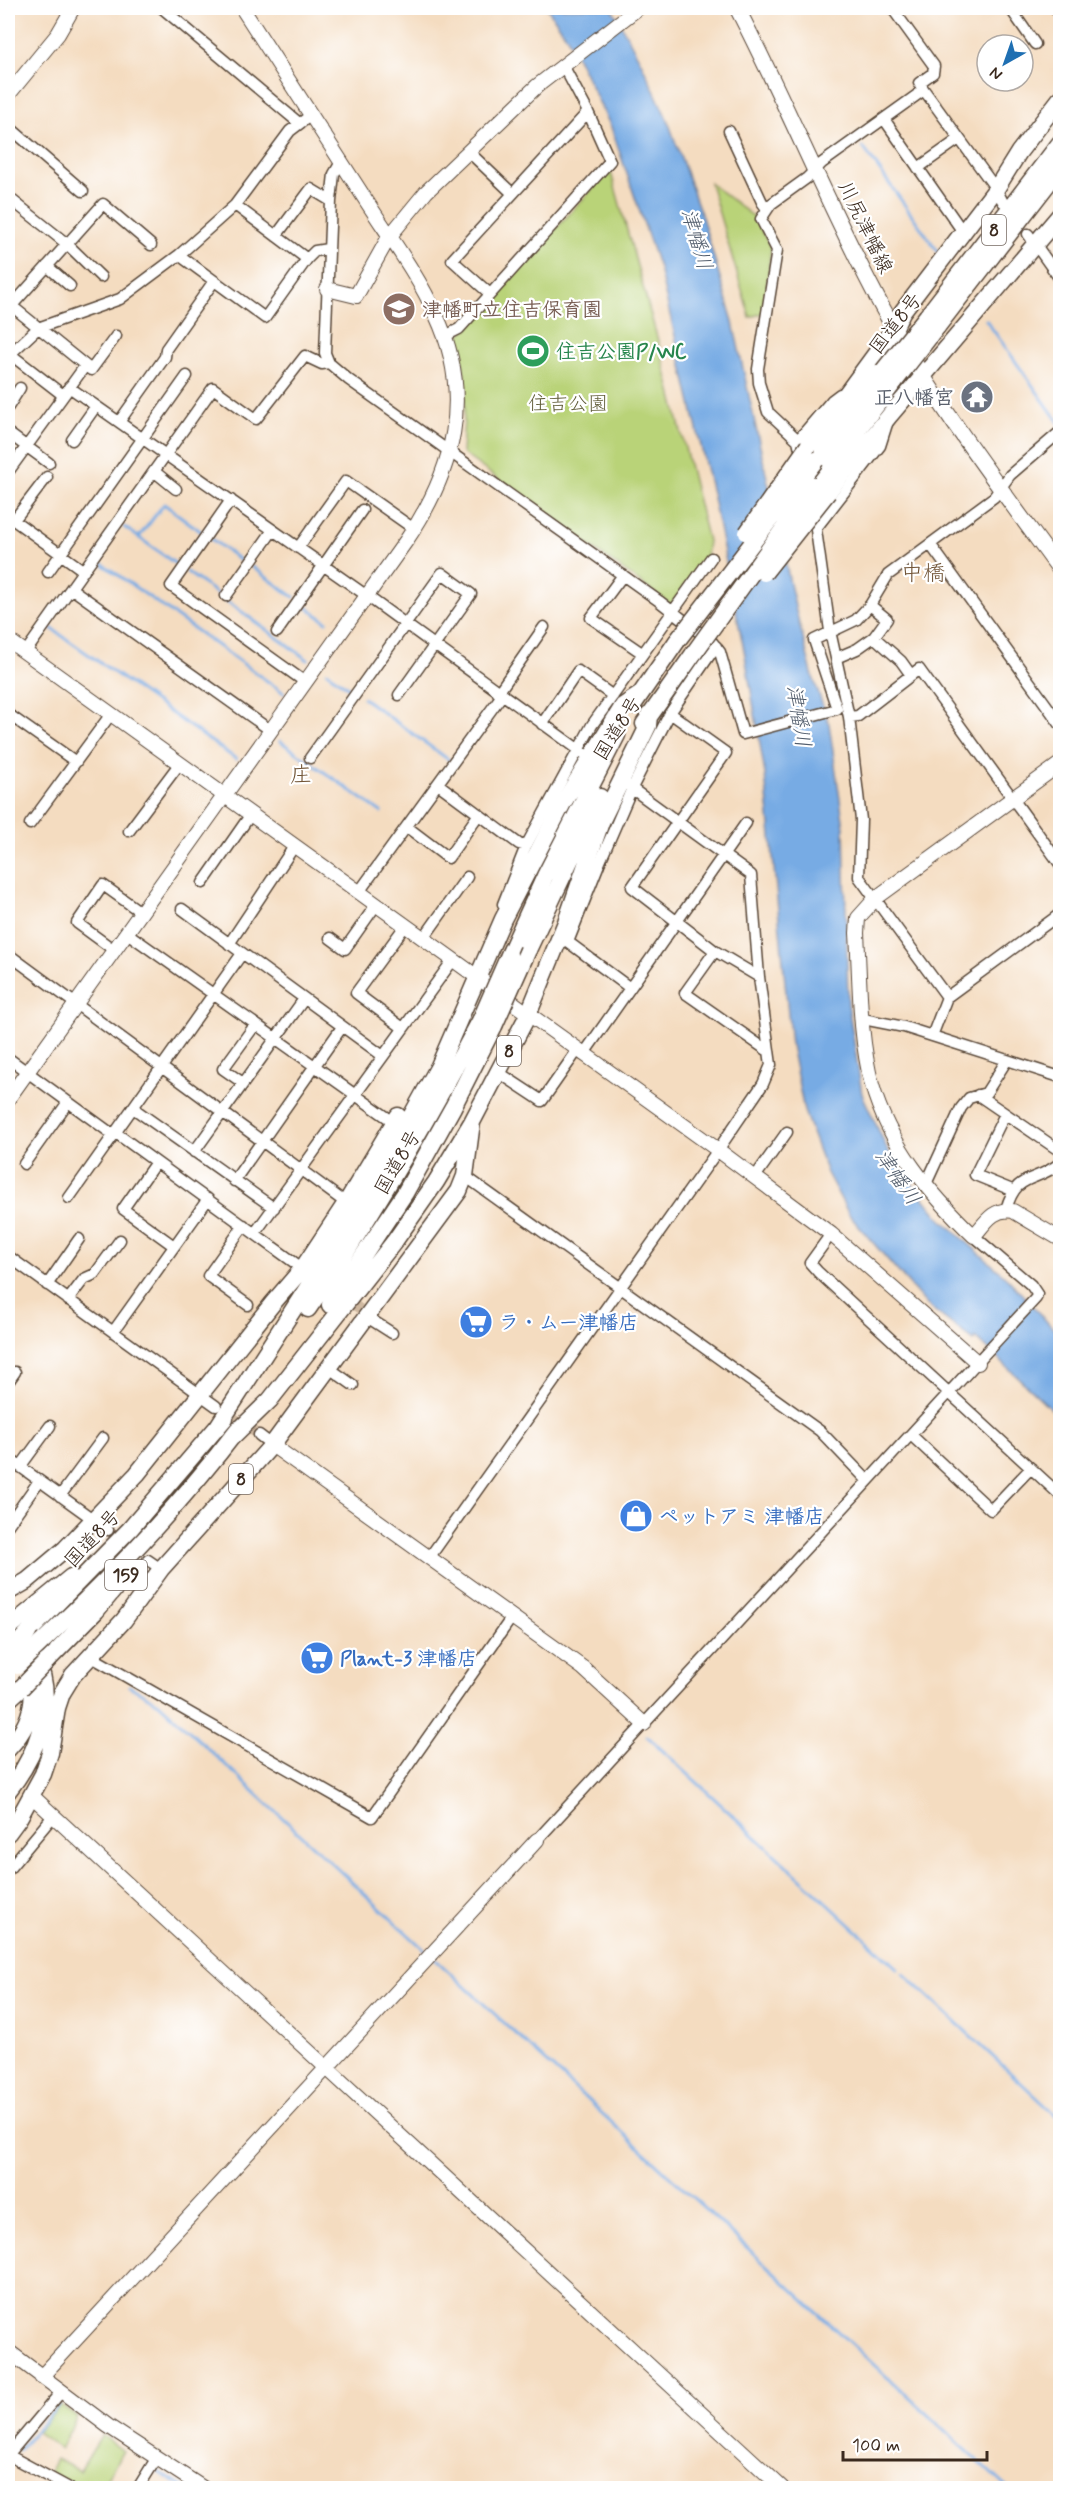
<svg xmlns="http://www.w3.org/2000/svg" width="1068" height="2496" viewBox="0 0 1068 2496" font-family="Mynerve,'Klee One',sans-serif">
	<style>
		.green { fill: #b9d378; stroke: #7a7e4b; stroke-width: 1.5 }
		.water { fill: #77abe4; stroke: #596a81; stroke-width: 1.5 }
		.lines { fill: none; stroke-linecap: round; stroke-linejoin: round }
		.stream { stroke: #77abe4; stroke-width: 3 }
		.minor-tunnel { stroke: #cfb8a0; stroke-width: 10; stroke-dasharray: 10 5; stroke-linecap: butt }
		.minor-casing { stroke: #574536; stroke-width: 13 }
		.tertiary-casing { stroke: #574536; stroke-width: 16 }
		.secondary-casing { stroke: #574536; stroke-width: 17 }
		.trunk-casing { stroke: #574536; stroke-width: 19 }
		.minor { stroke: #fff; stroke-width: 10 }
		.tertiary { stroke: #fff; stroke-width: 14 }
		.secondary { stroke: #fff; stroke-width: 15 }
		.trunk { stroke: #fff; stroke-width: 16 }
		.trunk-bridge-casing { stroke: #574536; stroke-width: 19; stroke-linecap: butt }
		.trunk-bridge { stroke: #fff; stroke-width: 16 }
		.labels { text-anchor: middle; stroke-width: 4.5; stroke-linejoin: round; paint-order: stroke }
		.shield { fill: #fff; stroke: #766a62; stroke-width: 1.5 }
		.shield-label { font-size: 18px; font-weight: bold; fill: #3b2a1e }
		.street-label { font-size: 20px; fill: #3b2a1e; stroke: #fff }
		.education-label { font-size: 20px; font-weight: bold; fill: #785e54; stroke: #fff; text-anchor: start }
		.leisure-label { font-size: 20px; font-weight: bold; fill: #27864d; stroke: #fff; text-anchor: start }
		.worship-label { font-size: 20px; font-weight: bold; fill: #5b616d; stroke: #fff; text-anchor: end }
		.park-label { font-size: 20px; fill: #615d39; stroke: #fff }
		.shop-label { font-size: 20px; font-weight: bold; fill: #366cbe; stroke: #fff; text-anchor: start }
		.water-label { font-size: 21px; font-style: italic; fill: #535e6d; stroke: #fff }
		.quarter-label { font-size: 22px; fill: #715436; stroke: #fff }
	</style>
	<rect width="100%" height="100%" fill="#fff"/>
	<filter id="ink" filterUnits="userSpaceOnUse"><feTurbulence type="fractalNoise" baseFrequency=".0167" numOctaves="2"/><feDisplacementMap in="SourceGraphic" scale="12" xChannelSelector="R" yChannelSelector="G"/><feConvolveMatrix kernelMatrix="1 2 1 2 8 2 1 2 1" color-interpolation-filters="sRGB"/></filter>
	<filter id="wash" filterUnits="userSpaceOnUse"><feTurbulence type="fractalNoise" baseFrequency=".008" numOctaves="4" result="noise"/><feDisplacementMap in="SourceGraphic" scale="24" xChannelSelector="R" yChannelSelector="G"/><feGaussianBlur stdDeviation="1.35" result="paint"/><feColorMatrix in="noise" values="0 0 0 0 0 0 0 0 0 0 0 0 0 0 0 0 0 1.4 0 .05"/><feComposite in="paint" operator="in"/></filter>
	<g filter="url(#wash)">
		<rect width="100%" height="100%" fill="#f4dcc0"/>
		<path class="green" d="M610,169L662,355L708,541L706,557L671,605L462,453L466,384L458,337Z
			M710,183L754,217L771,248L764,313L750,317Z
			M61,2405L77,2417L60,2449L37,2432Z
			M102,2435L123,2451L101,2488H77L49,2473L56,2459L80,2471Z"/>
		<path class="water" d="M547,8H612L641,62L668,121L702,217L732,318L796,611L813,677L829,724L844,827L848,1003L862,1094L891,1157L939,1217L1008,1279L1060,1336V1417L976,1338L974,1341L927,1305L850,1216L827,1173L804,1111L791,1045L765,774L745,655L712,493L659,268L611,127L567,37Z"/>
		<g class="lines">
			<path class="stream" d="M863,147L939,253
				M986,320L1060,424
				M124,527L180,567
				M139,537L164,504L203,533
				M210,538L241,561
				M97,560L284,693
				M252,567L294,597
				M187,572L308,660
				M304,605L327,622
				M51,628L236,759
				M327,672L353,691
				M363,698L449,760
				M280,741L381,812
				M129,1686L159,1703L427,1952
				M647,1736L898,1969
				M434,1958L1007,2488
				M903,1973L1060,2119
				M19,2450L59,2405
				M8,2464L9,2462
				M158,2472L185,2488"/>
		</g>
	</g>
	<g filter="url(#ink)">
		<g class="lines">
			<path class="minor-tunnel" d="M343,1297L360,1309
				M222,1410L259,1435
				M108,1530L148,1560"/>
			<defs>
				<path id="minor" d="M162,8L299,123
					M892,8L934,66L933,73L919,83L924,90
					M1010,8L1035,44
					M1055,8L1060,14
					M884,119L963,232
					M8,126L83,191
					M729,131L762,202L767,209
					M468,151L512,193
					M341,162L334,174L331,201L325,353L329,363L349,380L659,601L713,643L720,652L743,734L837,709L814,640L856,620L870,605L888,575L994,497L1010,475L1060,432
					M918,168L959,139
					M8,197L67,244L101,277
					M235,205L307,259
					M1028,234L1060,279
					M276,236L311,189L331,201
					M179,255L265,318L307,259L315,251L328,249
					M47,266L70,286
					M490,294L452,260L588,112
					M8,303L91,370L116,336
					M8,310L103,204L151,245
					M445,336L459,329L610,161L588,112L563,65
					M10,354L63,395
					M8,356L38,328L120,299L179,255L235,205L290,131L311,115
					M69,387L360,591L586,755
					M8,407L20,388
					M119,422L165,357L166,349L214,281
					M8,433L49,463
					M72,440L96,406
					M798,440L832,400L840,394
					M802,458L798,440L768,412L759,383L758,369L777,250L761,219L771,204L807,178L822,163L924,90L996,189L1003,202
					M8,472L85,366
					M155,472L176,489
					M231,500L171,586L305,682
					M813,508L830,631L849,717L861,820L859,877L947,997L932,1036
					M8,516L84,571
					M14,520L47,477
					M817,527L880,446L887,424
					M930,544L1060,724
					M298,548L346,481L414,529
					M48,572L187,376
					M623,575L591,618L642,653
					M72,589L270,730
					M226,596L273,530
					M870,605L887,619L874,637L901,661L911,675
					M277,632L362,510
					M25,653L213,388L256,419L305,356L322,364L329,363
					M836,658L857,649L874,637
					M498,693L544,627
					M670,713L726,753L632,887L715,951L759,977
					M8,714L76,762
					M849,717L858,716L919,669L1060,864
					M542,724L578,671L613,696
					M310,758L442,573L471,594L399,695
					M438,784L519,844L526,846
					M30,824L111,714
					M407,827L448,858L479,814
					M129,831L180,763
					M203,883L251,814
					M359,892L502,695
					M503,904L526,846L592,725L711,558
					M182,909L383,1056
					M127,933L395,1123
					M330,938L345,949L376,905
					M560,938L568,942L599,864L632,788L670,713L716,646
					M423,939L467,877
					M568,942L630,988
					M229,944L295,845
					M114,950L77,923L103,885L142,913
					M715,951L685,993L768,1051
					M8,954L346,1203
					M947,997L1060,914
					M863,1019L904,1027L1060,1077
					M403,1028L356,993L405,926
					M583,1055L746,823
					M8,1058L108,1131L116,1133L306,1271
					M498,1072L542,1101L577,1051
					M243,1083L223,1069L255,1025
					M978,1095L1060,1151
					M133,1108L274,1208
					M1005,1114L975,1175L1012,1190
					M194,1152L304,999
					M156,1162L123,1209L174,1246
					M24,1164L68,1102
					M465,1176L820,1431L868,1481L1036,1298L1037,1294L1031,1285L974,1236
					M755,1177L787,1132
					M234,1181L342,1027
					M926,1184L961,1108L969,1098L986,1093L1007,1060
					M69,1198L241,955
					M1006,1210C1016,1171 1035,1184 1060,1163
					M244,1225L208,1276L248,1305
					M255,1233L453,960
					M831,1234L810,1263L818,1272L1060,1495
					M8,1256L216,1406
					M47,1285L79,1239
					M68,1300L84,1279L95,1274L120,1240
					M367,1317L392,1333
					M113,1332L208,1199
					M329,1368L353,1385
					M8,1382L15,1372
					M259,1435L272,1445
					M911,1435L991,1510L1031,1468
					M8,1458L108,1530
					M20,1467L50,1426
					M60,1496L103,1438
					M8,1525L39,1481
					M429,1558L718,1150L763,1084L771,1065L759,977L751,875L627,785
					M148,1560L161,1569
					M90,1656L372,1817L512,1617
					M537,1840L868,1481
					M8,1870L54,1815
					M8,2455L61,2392
					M8,2455L69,2488
					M138,2488L156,2459"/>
				<path id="tertiary" d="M8,95L58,34L73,8
					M327,289L356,296L389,237L426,192L537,86L638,8
					M8,640L718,1150L831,1234L978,1363
					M1060,764L876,898L858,918L857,933C860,983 859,1036 872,1085C889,1145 930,1194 974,1236C985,1223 994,1207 1013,1211L1060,1239
					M8,1099L406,541C454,471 474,396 436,315C416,271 385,231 360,191C320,130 281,69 242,8
					M272,1445L583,1668L644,1724
					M32,1796L782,2488
					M8,2351L108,2426L203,2488
					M41,2377L537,1840"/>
				<path id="secondary" d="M737,8C788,106 829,209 882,307C933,400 998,485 1060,570"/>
				<path id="trunk" d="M927,316L1060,143
					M937,327L1060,168
					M808,446L894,329L902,312L996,189L1019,152L1060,99
					M816,460L883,371
					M815,485L895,381
					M828,492L890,415L1060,215
					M633,705L677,641
					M644,724L694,653
					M528,950L600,797
					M509,955L545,876L617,735
					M330,1305L405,1193L453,1107L494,1026
					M308,1309C373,1216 428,1119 481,1019
					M218,1426L368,1194L439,1066L503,919L563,803L623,706L638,696
					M231,1438L270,1400L394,1242L436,1182L472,1122L528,1015L566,922L601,822L648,726L649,715
					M8,1592L27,1581L65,1549L137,1474L273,1303L303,1268L346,1203L398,1116
					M16,1622L71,1577
					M28,1633L130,1529L225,1418
					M44,1640C113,1575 180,1505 238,1429
					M46,1662L96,1611L132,1568
					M8,1700L21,1688
					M8,1749C26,1730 37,1707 31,1679
					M8,1791C37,1755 58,1701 35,1656
					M8,1833L19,1818L43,1774L50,1753L57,1708L62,1693L73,1675L124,1620L161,1569L272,1445L459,1191L465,1176L472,1122"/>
			</defs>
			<use href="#minor" class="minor-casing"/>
			<use href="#tertiary" class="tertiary-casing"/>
			<use href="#secondary" class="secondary-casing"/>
			<use href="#trunk" class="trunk-casing"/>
			<use href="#minor" class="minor"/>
			<use href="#tertiary" class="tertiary"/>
			<use href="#secondary" class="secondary"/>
			<use href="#trunk" class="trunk"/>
			<defs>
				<path id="trunk-bridge" d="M883,371L927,316
					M895,381L937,327
					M747,533L808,446
					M764,573L828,492
					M677,641L816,460
					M694,653L815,485
					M481,1019L509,955
					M494,1026L528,950
					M8,1628L16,1622
					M8,1653L28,1633
					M17,1666L44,1640
					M21,1688L46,1662"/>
			</defs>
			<use href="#trunk-bridge" class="trunk-bridge-casing"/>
			<use href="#trunk-bridge" class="trunk-bridge"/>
		</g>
	</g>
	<defs>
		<symbol id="school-disc" viewBox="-11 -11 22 22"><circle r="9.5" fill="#8d6e63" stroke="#fff"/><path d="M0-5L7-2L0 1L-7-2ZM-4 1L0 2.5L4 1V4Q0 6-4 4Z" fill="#fff"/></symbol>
		<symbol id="stadium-disc" viewBox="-11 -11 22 22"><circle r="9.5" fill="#2e9e5b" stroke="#fff"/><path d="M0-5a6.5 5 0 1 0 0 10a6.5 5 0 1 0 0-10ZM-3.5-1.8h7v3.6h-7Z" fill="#fff"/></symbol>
		<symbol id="temple-disc" viewBox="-11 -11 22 22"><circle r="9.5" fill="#6b7280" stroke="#fff"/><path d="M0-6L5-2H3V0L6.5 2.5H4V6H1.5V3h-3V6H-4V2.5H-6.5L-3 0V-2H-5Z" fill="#fff"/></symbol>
		<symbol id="supermarket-disc" viewBox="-11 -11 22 22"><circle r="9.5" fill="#3f7fe0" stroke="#fff"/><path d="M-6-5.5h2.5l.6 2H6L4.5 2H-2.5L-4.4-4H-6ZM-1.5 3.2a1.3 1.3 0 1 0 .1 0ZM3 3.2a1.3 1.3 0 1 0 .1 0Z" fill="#fff"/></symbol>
		<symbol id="shop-disc" viewBox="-11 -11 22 22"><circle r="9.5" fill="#3f7fe0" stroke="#fff"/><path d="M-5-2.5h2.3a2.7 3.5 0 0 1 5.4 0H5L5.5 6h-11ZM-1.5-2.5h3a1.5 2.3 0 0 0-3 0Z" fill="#fff"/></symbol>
	</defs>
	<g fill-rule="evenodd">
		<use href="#school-disc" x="380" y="290" width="38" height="38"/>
		<use href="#stadium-disc" x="514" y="332" width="38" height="38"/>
		<use href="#temple-disc" x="958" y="378" width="38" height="38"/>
		<use href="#supermarket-disc" x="457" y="1303" width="38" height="38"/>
		<use href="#shop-disc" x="617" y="1497" width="38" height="38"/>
		<use href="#supermarket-disc" x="298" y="1639" width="38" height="38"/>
	</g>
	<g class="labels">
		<g class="shield">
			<rect x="982" y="215" width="24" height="30" rx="4.5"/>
			<rect x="497" y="1036" width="24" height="30" rx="4.5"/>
			<rect x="229" y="1464" width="24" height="30" rx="4.5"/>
			<rect x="105" y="1560" width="42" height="30" rx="4.5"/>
		</g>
		<g class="shield-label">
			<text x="994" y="236">8</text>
			<text x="509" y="1057">8</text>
			<text x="241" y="1485">8</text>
			<text x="126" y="1581">159</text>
		</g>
		<g class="street-label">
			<text transform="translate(866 227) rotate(64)" y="7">川尻津幡線</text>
			<text transform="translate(895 323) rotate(-52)" y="7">国道8号</text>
			<text transform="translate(617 728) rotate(-58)" y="7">国道8号</text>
			<text transform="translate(397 1162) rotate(-60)" y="7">国道8号</text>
			<text transform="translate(92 1538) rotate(-47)" y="7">国道8号</text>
		</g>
		<g class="education-label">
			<text x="422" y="316">津幡町立住吉保育園</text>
		</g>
		<g class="leisure-label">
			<text x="556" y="358">住吉公園P/WC</text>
		</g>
		<g class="worship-label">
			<text x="954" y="404">正八幡宮</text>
		</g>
		<g class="park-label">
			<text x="568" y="410">住吉公園</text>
		</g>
		<g class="shop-label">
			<text x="499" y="1329">ラ・ムー津幡店</text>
			<text x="659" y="1523">ペットアミ 津幡店</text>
			<text x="340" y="1665">Plant-3 津幡店</text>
		</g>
		<g class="water-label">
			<text transform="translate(697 239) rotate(74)" y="7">津幡川</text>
			<text transform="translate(799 716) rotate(81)" y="7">津幡川</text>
			<text transform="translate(898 1177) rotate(55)" y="7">津幡川</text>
		</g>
		<g class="quarter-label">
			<text x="923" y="580">中橋</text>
			<text x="301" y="782">庄</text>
		</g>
	</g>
	<rect width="1068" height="2496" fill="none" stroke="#fff" stroke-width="30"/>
	<g transform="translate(1005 63) rotate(220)"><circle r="28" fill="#ffffff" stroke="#b1aaa5" stroke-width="1.5"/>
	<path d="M0-4.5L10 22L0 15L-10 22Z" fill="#1f6fb2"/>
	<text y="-9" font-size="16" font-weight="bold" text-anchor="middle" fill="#3b2a1e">N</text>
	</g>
	<path d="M843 2451v9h144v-9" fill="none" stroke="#3b2a1e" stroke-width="3"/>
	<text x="852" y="2451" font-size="18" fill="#3b2a1e" stroke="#ffffff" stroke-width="4.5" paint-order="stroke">100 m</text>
</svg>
